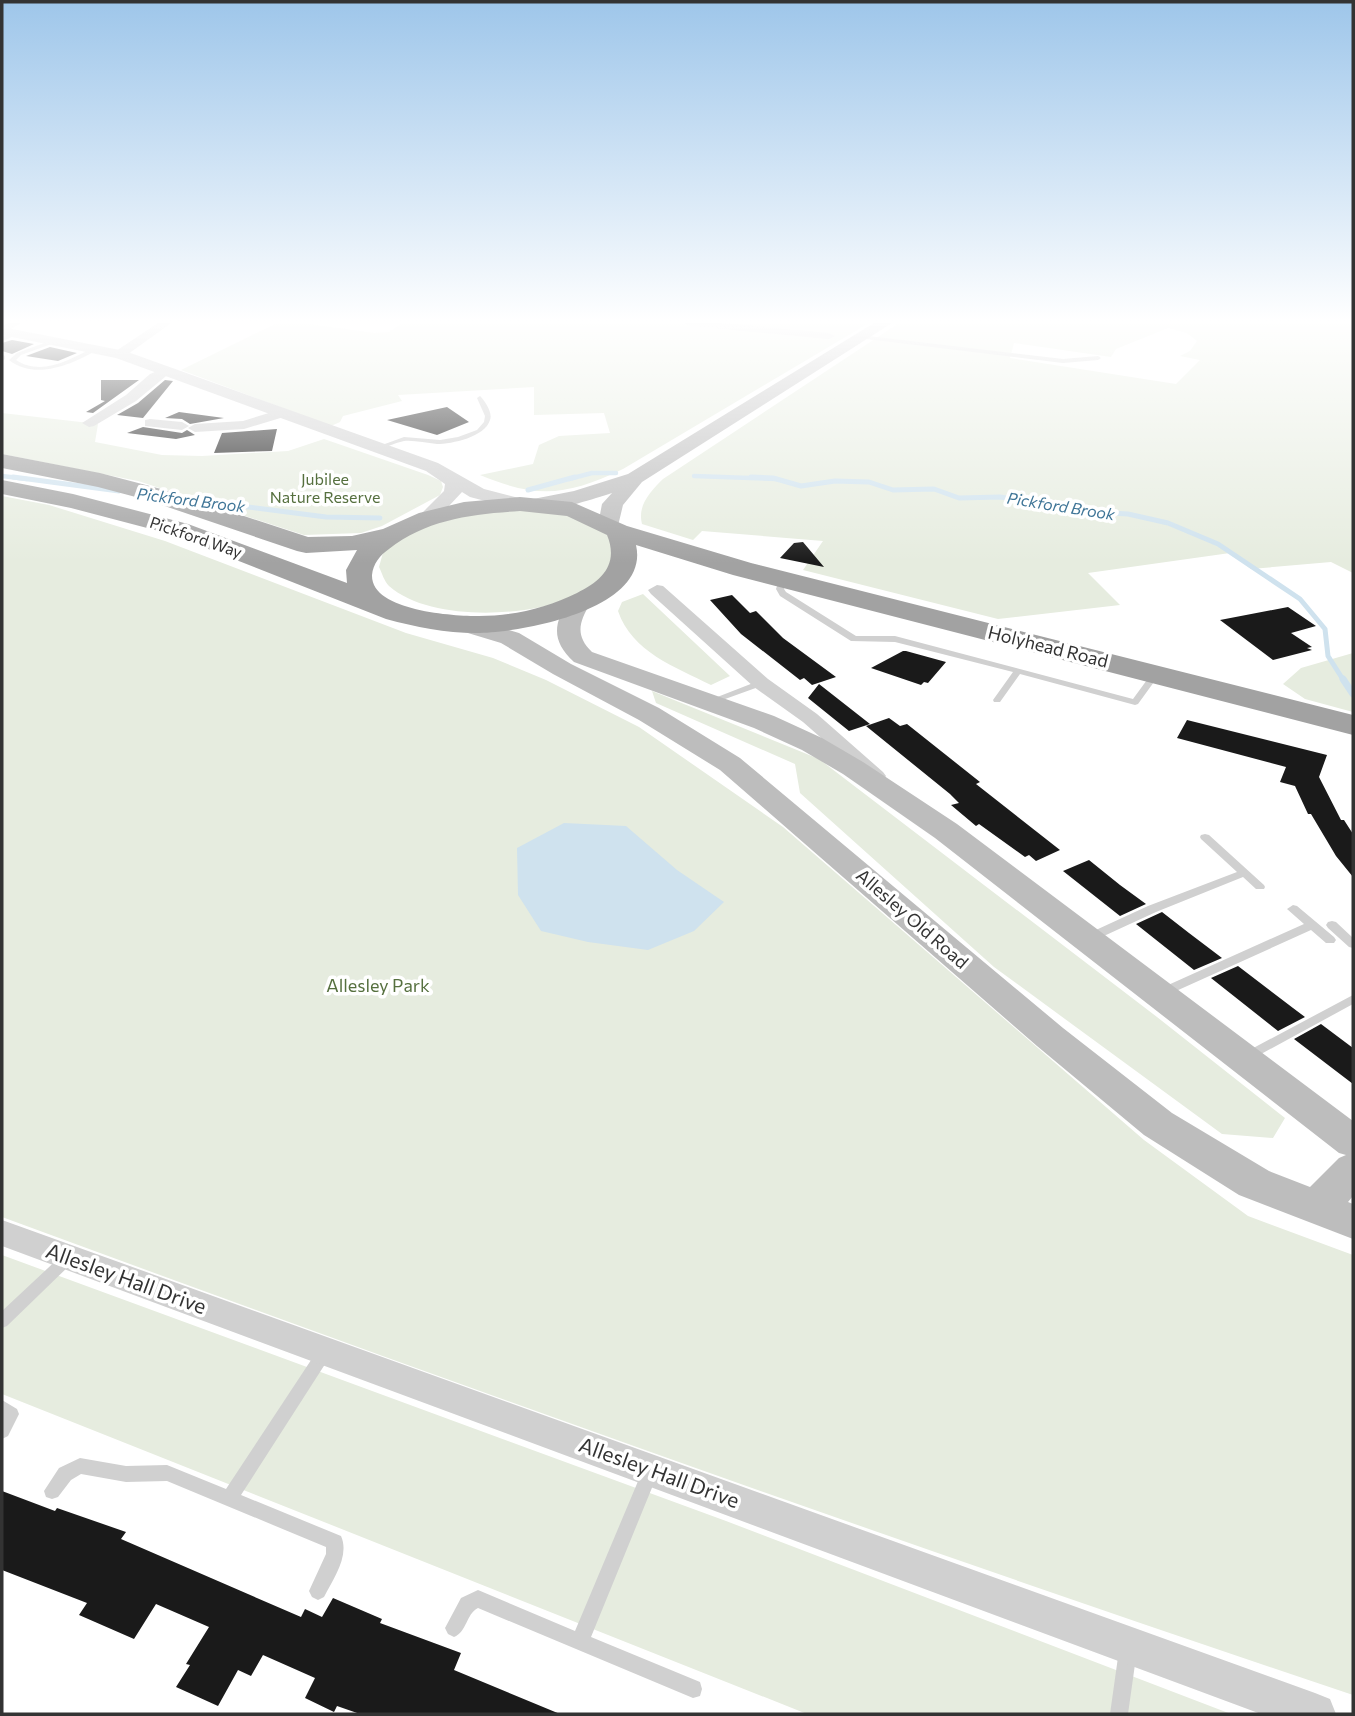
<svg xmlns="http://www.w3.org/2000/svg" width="1355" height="1716" viewBox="0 0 1355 1716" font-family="Commissioner,sans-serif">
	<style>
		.green { fill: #e6ecdf; fill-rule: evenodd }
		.water { fill: #cfe2ee }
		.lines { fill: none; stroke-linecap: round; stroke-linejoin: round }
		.stream-far2 { stroke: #cfe2ee; stroke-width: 4.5 }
		.stream-far1 { stroke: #cfe2ee; stroke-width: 5 }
		.stream { stroke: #cfe2ee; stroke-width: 7 }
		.building { fill: #1a1a1a }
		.service { fill: #d0d0d0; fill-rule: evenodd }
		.minor { fill: #d0d0d0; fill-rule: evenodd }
		.tertiary { fill: #d0d0d0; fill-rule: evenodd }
		.secondary { fill: #bdbdbd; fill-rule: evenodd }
		.trunk { fill: #a2a2a2; fill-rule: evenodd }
		.labels { text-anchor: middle; stroke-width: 7; stroke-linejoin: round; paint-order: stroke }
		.far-park-label { font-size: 16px; fill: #56703f; stroke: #fff }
		.far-water-label { font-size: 16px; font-style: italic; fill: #3f7597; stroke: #fff }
		.far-street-label { font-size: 16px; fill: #333; stroke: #fff }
		.street-label { font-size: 18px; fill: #333; stroke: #fff }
		.park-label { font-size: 18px; fill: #56703f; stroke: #fff }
		.near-street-label { font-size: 21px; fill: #333; stroke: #fff }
	</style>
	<rect width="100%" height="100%" fill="#fff"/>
	<path class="green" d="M277,323H303L374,333L389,332L402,323H869L623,469C566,496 538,499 480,475L533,464L539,445L559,436L610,433L604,413L534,415V387L398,395L402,401L343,416L340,422L331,426L181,370Z
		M899,323H1353V573L1331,562L1251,569L1230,553L1088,573L1120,605L998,619L803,570L823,541L702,531L693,540L642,524C637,505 651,491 663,479ZM1168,328L1187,333L1197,341L1190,351L1180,356L1200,360L1176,384L1010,358L1014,343L1111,357L1116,349Z
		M2,413L98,424L95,442L162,455L202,456L288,451L324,439L428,475L441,481L443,487L440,495L382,526L361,533L304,535L138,481L2,454Z
		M2,496L49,505L165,541L406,633L493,658L546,680L639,727L783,827L1144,1140L1248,1216L1353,1255V1695C900,1543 450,1382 2,1217Z
		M496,507L566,512L613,535L617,568C602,578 585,594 567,600C520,617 429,621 389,586C384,581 382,573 379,567L384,549L401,533Z
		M643,594L730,676L711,685C675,667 632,652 618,611L622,602Z
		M1353,653V712L1305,699L1283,684L1301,668Z
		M652,691L819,759L1157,1017L1285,1118L1273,1138L1222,1134L994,967L800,793L795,764L656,703Z
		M2,1255L726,1521L1231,1714H807L2,1394Z"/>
	<path class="water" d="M564,823L626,826L677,870L724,902L694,931L648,950L588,942L541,931L518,895L517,848Z"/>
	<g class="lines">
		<path class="stream-far2" d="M2,476L27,479
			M694,476L777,479
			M569,479L592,473H616"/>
		<path class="stream-far1" d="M13,477L119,491
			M751,477L773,478L801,486L835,481L869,482L893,490L934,489L959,498L1000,497L1093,512L1128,514L1168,523L1218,544L1300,599L1325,629L1328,656L1344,681
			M528,490L575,477
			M186,499L326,517L380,518"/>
		<path class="stream" d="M1343,679L1353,694"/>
	</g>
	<path class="building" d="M12,340L34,344L12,354L2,351V343Z
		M50,347L77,353L58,361L26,356Z
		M101,380H139L93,413L86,412L105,401L101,400Z
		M165,380L173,381L143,418L117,415L138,403Z
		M447,407L469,422L437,435L387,420Z
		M179,412L224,418L190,424L182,419L165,418Z
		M143,427L182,433L187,430L195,435L176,439L127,433Z
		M277,429L272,451L214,453L222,433Z
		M803,542L824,567L780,558L794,543Z
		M732,595L750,613L756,611L783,638L836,677L812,685L804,678L800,680L741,634L710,600Z
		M1288,607L1316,626L1291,633L1312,647L1307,648L1312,650L1273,660L1220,620Z
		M903,651H906L946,662L928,683L924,682L921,685L871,668Z
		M819,684L870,724L849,731L808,698Z
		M889,718L900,726L907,724L980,782L976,784L1060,850L1036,861L1029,855L1025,857L979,824L976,826L951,805L959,803L950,794L866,726Z
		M1187,720L1327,755L1319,777L1341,820H1344L1353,834V877L1336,856L1311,814H1308L1295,786L1280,782L1286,767L1177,738Z
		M1089,860L1120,885L1146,904L1120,916L1063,871Z
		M1162,912L1189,933L1222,958L1194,970L1136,924Z
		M1238,966L1293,1008L1305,1017L1278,1031L1211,978Z
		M1321,1024L1353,1048V1084L1294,1039Z
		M2,1491L55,1511L57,1508L126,1532L121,1539L301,1617L305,1609L322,1617L333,1598L382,1619L380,1623L461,1653L454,1670L560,1714H360L337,1706L334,1712L305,1698L315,1678L263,1655L251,1676L238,1670L218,1706L176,1687L190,1665L186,1664L209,1627L156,1604L134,1639L79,1615L87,1603L2,1570Z"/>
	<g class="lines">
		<path class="service" d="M17,331L19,334L2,341V337Z
			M860,335L1063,359L1098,356L1101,358L1098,360L1063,363L858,338Z
			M55,339L57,342L21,355L16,360C42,377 70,359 95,347L100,348C74,364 36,381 9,360L17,353Z
			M2,354L5,356V359L2,361Z
			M480,396C485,401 493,413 490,420C485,437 452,444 437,444C426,443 414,440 404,441C395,443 386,447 377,450L374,448L404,437L440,440L458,437L477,430L484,422L485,416L477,398Z
			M780,577H786L787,579L784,589L786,592L856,636H895L1133,699L1152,673L1155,672L1159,675L1138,704L1135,705L1020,674L1000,702H994L993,700L1013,672L895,642L851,641L780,596L776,589Z
			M761,680L765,683L764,685L714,703L711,704L707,701Z
			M1205,834L1209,835L1264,885L1265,887L1264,889H1256L1243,877L1156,912L1093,941H1085L1083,938L1085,935L1148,906L1237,872L1201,839L1200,837L1201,835Z
			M1293,905L1297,906L1334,937L1336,940L1334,943H1326L1311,930L1165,996H1157L1155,993L1157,990L1304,924L1287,909Z
			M1332,921L1336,922L1353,938V948L1349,947L1328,928L1326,925L1328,922Z
			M1353,995V1004L1252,1059L1248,1061L1244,1059L1242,1056L1244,1053Z
			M68,1252L73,1254L75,1258L73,1262L7,1326L2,1328V1311L63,1254Z
			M324,1346L329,1348L332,1353L329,1358L241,1495L341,1536C350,1556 333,1579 324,1597L318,1600L312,1597L309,1591L326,1554V1547L167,1481L126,1482L81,1474L71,1480L58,1497L52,1499L46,1497L44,1491L59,1468L80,1458L126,1466L167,1465L226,1489L319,1348Z
			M2,1400L17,1409L19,1414L8,1436L2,1439Z
			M650,1465L656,1467L658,1473L591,1637L700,1682L702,1689L700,1696L693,1698L478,1608C466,1614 467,1632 454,1637L448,1634L445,1628L461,1598L478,1590L575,1631L644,1467Z
			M1128,1641L1134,1644L1137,1650L1128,1714H1110L1119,1650L1122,1644Z"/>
		<path class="minor" d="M8,323H22L2,333V326Z
			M158,323H171L124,357H116V351Z
			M684,323H722L829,333L835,336L829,339L690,326Z
			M165,368L171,372L136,401L94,426L89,427L82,423L126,395L150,374Z
			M282,409L289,413L287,416L244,429L195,432L188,428L195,424L243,421Z
			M150,419L182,422L189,426L182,430L145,426V420Z
			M657,585L663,586L768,679L817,714L883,772L886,776L883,780H869L803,722L754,687L651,594L648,590Z
			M2,1220L1315,1693L1330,1699L1336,1714H1261L2,1246Z"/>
		<path class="tertiary" d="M2,327L125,351L438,463L484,489L527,500L529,504L520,510L470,497L462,492L434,522H420L417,518L444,491L445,484L426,471L116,358L2,335Z"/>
		<path class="secondary" d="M874,323H892L642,482L623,505L617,530H601L598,525L602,504L612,493C589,500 551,514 528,508L524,504L528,500L574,491L628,474Z
			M578,597L586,599L590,604C579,622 575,636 592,652L774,716L822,738L863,762L957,824L1353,1121V1196L1348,1202L1353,1204V1239L1239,1195L1144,1135L1037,1046L720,770L639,720L553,674L501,643L458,630L455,625L458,620L467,618L519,633L571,664L659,708L740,758L1063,1028L1172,1113L1269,1171L1310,1187L1339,1158L1346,1155L1339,1153L935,838L843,774L802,750L754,728L574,662C551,641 553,623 570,599Z"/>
		<path class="trunk" d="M2,454L100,473L165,490L308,537L352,536L383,529L419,513L464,502L520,497L572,502L627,526L751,563L1353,715V735L733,575L636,545C651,610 520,633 476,633C445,633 416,627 386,619L170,534L71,508L2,494V480L73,494L188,524L347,583L346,570L357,550L306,553L297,551L147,500L98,487L2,468ZM520,511L567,516L607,535C619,564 602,581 577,593C547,608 513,616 479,616C454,616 371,611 372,575C373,564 380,555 389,549C427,519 473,514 520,511Z"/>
	</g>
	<linearGradient id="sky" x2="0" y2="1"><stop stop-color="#9ec6ea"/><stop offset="0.57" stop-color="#fff"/><stop offset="1" stop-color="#fff" stop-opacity="0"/></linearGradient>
	<rect width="1355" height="563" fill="url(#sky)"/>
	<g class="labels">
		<g class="far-park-label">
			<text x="325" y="485">Jubilee<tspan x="325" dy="18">Nature Reserve</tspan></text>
		</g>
		<g class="far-water-label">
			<text transform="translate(191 500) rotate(7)" y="6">Pickford Brook</text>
			<text transform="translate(1061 506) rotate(9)" y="6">Pickford Brook</text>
		</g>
		<g class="far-street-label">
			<text transform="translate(196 537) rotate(19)" y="6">Pickford Way</text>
		</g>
		<g class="street-label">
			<text transform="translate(1048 647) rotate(14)" y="6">Holyhead Road</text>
			<text transform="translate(912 919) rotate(41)" y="6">Allesley Old Road</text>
		</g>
		<g class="park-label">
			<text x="378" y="992">Allesley Park</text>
		</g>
		<g class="near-street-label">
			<text transform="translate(126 1279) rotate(20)" y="7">Allesley Hall Drive</text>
			<text transform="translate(659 1473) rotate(20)" y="7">Allesley Hall Drive</text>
		</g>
	</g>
	<rect width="1355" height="1716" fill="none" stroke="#333333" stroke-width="7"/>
</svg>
